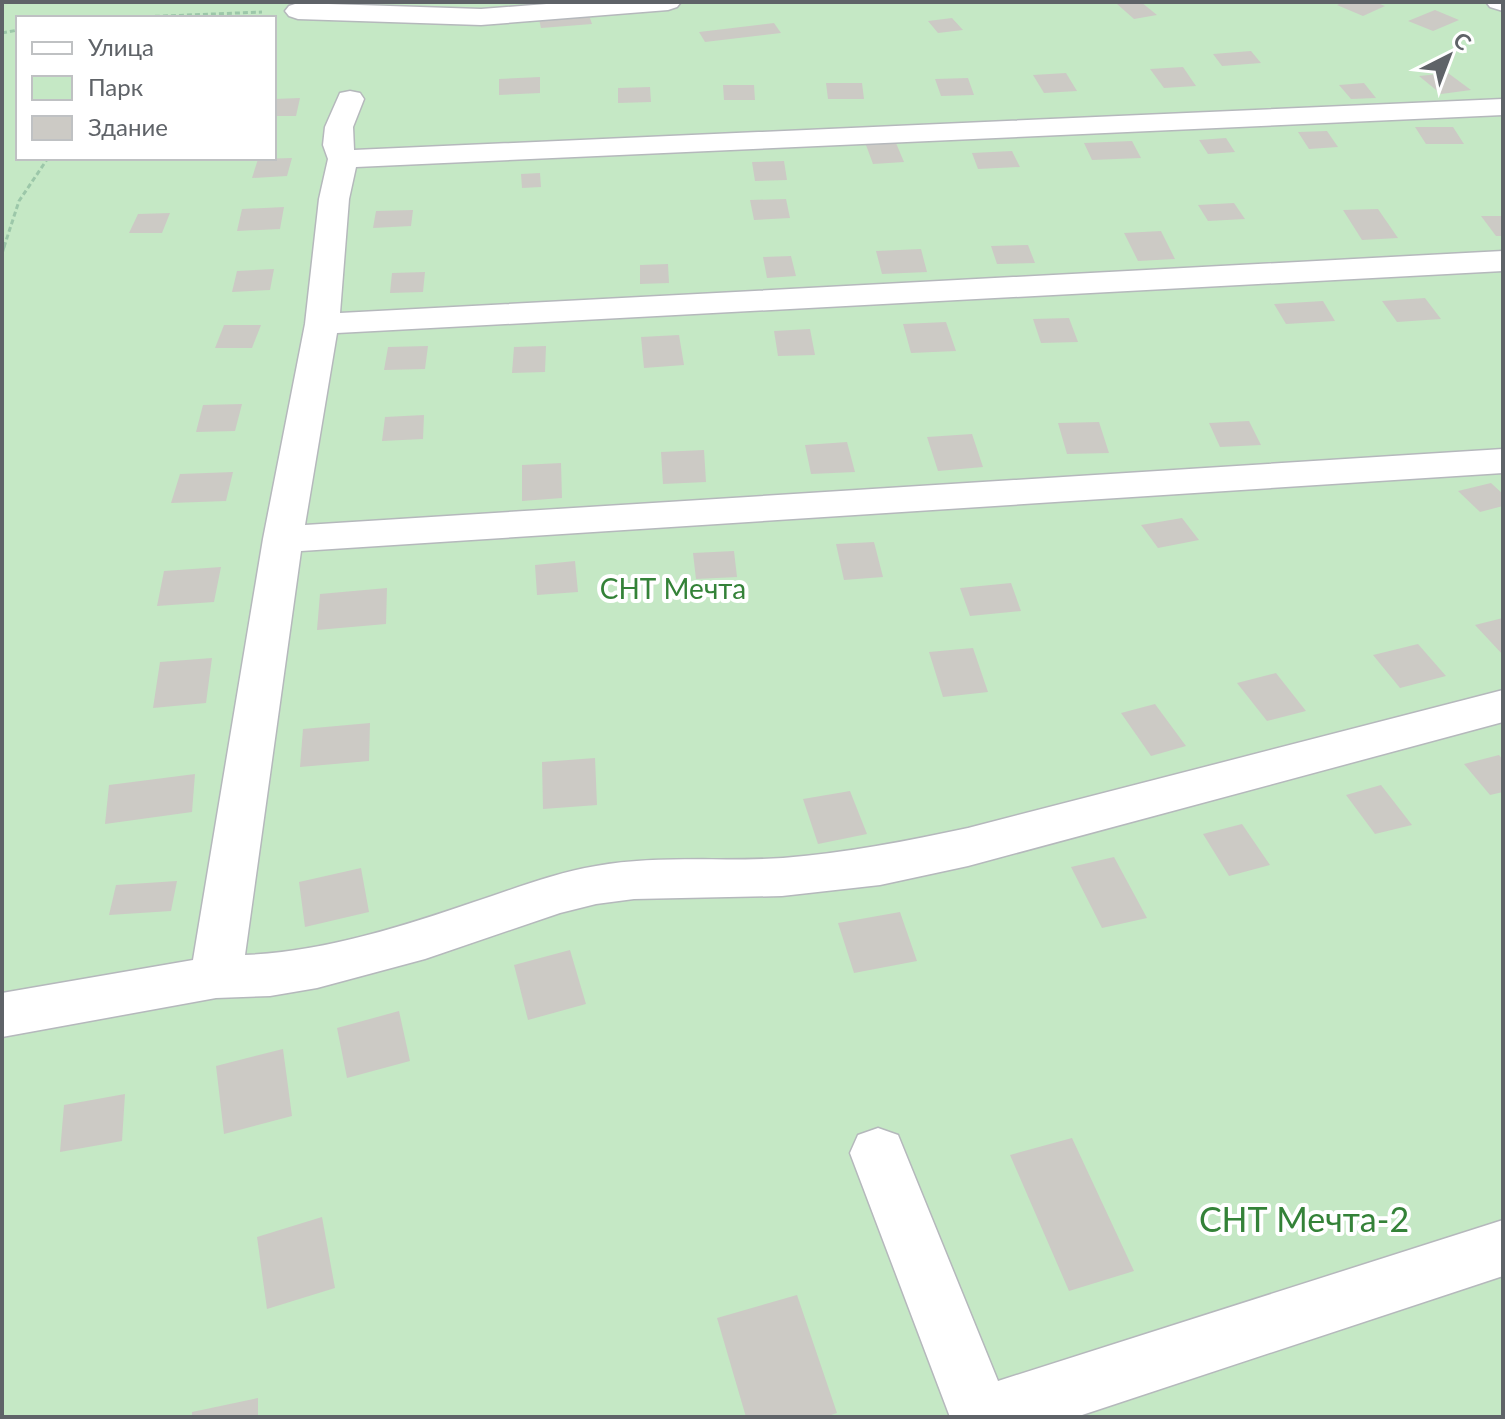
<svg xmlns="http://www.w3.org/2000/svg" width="1505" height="1419" viewBox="0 0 1505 1419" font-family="Lato,sans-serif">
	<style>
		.green { fill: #c5e8c5; fill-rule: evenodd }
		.building { fill: #cccac5 }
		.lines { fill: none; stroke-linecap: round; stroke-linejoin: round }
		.minor-casing { stroke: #b5b8bc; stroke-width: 3 }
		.path-far1 { stroke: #9cc7a9; stroke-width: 3; stroke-dasharray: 5 3; stroke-linecap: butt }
		.path { stroke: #9cc7a9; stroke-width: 4; stroke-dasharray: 6 3; stroke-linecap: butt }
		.minor { fill: #fff; fill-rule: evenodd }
		.labels { text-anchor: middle; stroke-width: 8; stroke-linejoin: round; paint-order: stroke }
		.park-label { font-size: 28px; fill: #348238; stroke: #fff }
		.near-park-label { font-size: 34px; fill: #348238; stroke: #fff }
	</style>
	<rect width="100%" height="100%" fill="#f1efe8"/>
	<path class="green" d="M2,2H1488L1503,8V1417H2ZM18,18H274V158H18Z"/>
	<path class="building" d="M1130,2H1141L1157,15L1134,19L1117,4Z
		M1344,2H1375L1385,6L1363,16L1337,5Z
		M1435,10L1459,20L1433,31L1408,21Z
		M589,15L592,24L541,28L539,19Z
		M952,18L963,30L938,33L928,21Z
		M774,23L781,33L705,42L699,32Z
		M1251,51L1261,63L1222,66L1213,54Z
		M1183,67L1196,86L1164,88L1150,69Z
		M1066,73L1077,91L1044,93L1033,75Z
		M1448,73L1471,90L1441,94L1419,76Z
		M540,77V93L499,95V79Z
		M968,78L974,95L941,96L935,79Z
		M826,83H862L864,99H828Z
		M1364,83L1376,98L1351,99L1339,85Z
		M723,85H754L755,100H724Z
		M650,87L651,102L618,103V88Z
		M300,98L296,116H274V99Z
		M1415,127H1453L1464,144H1426Z
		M1327,131L1338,147L1309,149L1298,132Z
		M1226,138L1235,152L1208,154L1199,140Z
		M1132,141L1141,158L1092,160L1084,143Z
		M896,143L904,162L873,164L866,145Z
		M1012,151L1020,167L978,169L972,153Z
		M292,158L287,176L252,178L258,159Z
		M784,161L787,180L755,181L752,162Z
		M540,173L541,187L522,188L521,174Z
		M786,199L790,218L754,220L750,200Z
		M1234,203L1245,219L1208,221L1198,205Z
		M284,207L280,229L237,231L242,209Z
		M1378,209L1398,238L1362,240L1343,210Z
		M413,210L411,226L373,228L376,211Z
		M170,213L162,233H129L138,214Z
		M1481,216H1503V236H1496Z
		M1161,231L1175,259L1138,261L1124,233Z
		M1028,245L1035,263L997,264L991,246Z
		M921,249L927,272L882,274L876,251Z
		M791,256L796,276L767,278L763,257Z
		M668,264L669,283L640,284V265Z
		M274,269L270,290L232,292L237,271Z
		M425,272L423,292L390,293L392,273Z
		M1425,298L1441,319L1397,322L1382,301Z
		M1323,301L1335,321L1286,324L1274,304Z
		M1069,318L1078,342L1041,343L1033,319Z
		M946,322L956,351L911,353L903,324Z
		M224,325H261L252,348H215Z
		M810,329L815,355L778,356L774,331Z
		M679,335L684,365L644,368L641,337Z
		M428,346L425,369L384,370L388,347Z
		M546,346L545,372L512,373L514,347Z
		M242,404L235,431L196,432L203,405Z
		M424,415L423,439L382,441L385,417Z
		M1249,421L1261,445L1220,447L1209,423Z
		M1099,422L1109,453L1067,454L1058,423Z
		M972,434L983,467L938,471L927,437Z
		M847,442L855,472L811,474L805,445Z
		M704,450L706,482L663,484L661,452Z
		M561,463L562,498L522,501V465Z
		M233,472L226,501L171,503L180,474Z
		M1491,483L1503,494V506L1480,512L1458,491Z
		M1182,518L1199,540L1158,548L1141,525Z
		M874,542L883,577L844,580L836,544Z
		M734,551L737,577L696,579L693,553Z
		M575,561L578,592L537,595L535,565Z
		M221,567L214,602L157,606L164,571Z
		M1011,583L1021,611L970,616L960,588Z
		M387,588L386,624L317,630L320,594Z
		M1503,618V655L1475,625Z
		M1418,644L1446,676L1400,688L1373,655Z
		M973,648L988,692L943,697L929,652Z
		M212,658L206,703L153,708L160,662Z
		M1276,673L1306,711L1267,721L1237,683Z
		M1155,704L1186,746L1151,756L1121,713Z
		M370,723L369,761L300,767L303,729Z
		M1499,755L1503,760V792L1490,795L1464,764Z
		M595,758L597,805L543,809L542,762Z
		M195,774L192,812L105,824L109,785Z
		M1381,785L1412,825L1375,834L1346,795Z
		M850,791L867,834L818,844L803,799Z
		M1242,824L1270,865L1229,876L1203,834Z
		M1114,857L1147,918L1102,928L1071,867Z
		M361,868L369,912L305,927L299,882Z
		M177,881L171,911L109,915L116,885Z
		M900,912L917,961L854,973L838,923Z
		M570,950L586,1004L528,1020L514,965Z
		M399,1011L410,1061L347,1078L337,1028Z
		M283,1049L292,1116L224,1134L216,1066Z
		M125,1094L122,1141L60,1152L64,1105Z
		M1072,1138L1134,1271L1069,1291L1010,1155Z
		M322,1217L335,1288L267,1309L257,1237Z
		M797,1295L837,1413L825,1417H746L717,1318Z
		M258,1398V1417H192V1412Z"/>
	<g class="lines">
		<defs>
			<path id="minor" d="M572,2H681L677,7L668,10L481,25L298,19L289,16L285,11L289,6L298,3L481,9Z
				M1486,2H1503V11L1490,7Z
				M350,91L360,93L364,99L353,127L354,150L1503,99V115L356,167L349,199L340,313L1503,251V271L337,333L305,525L1503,449V473L301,551L245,955C322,952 401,927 474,902C514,889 554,873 596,866C657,855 721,862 783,858C846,853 907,841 968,828L1503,690V722L968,866L880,885L782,896L634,899L596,904L560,913L425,959L317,988L270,996L216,998L2,1037V993L193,960L263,539L305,324L319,199L328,159L323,145L325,127L340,93Z
				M878,1128L898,1135L998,1381L1503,1220V1276L1076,1417H950L850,1153L858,1135Z"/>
		</defs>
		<use href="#minor" class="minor-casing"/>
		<path class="path-far1" d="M115,18L262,12
			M2,33L18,30
			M4,247L19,201L48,158"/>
		<path class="path" d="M2,252L4,245"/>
		<use href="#minor" class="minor"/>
	</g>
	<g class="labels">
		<g class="park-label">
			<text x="673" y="599">СНТ Мечта</text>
		</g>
		<g class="near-park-label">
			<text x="1304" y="1232">СНТ Мечта-2</text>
		</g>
	</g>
	<rect width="1505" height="1419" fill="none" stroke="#5f6368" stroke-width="8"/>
	<rect x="16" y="16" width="260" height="144" fill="#ffffff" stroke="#bfc1c3" stroke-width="2"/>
	<rect x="32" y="42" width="40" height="12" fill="#ffffff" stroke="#bfc1c3" stroke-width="2"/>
	<text x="88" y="56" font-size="24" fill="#5f6368">Улица</text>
	<rect x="32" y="76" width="40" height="24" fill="#c5e8c5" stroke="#bfc1c3" stroke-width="2"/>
	<text x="88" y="96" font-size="24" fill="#5f6368">Парк</text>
	<rect x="32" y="116" width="40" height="24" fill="#cccac5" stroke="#bfc1c3" stroke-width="2"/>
	<text x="88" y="136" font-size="24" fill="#5f6368">Здание</text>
	<g transform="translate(1449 56) rotate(42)" stroke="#ffffff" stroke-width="6" paint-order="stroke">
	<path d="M0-6L14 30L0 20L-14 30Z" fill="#5f6368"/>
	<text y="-12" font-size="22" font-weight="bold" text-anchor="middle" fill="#5f6368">С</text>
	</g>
</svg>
